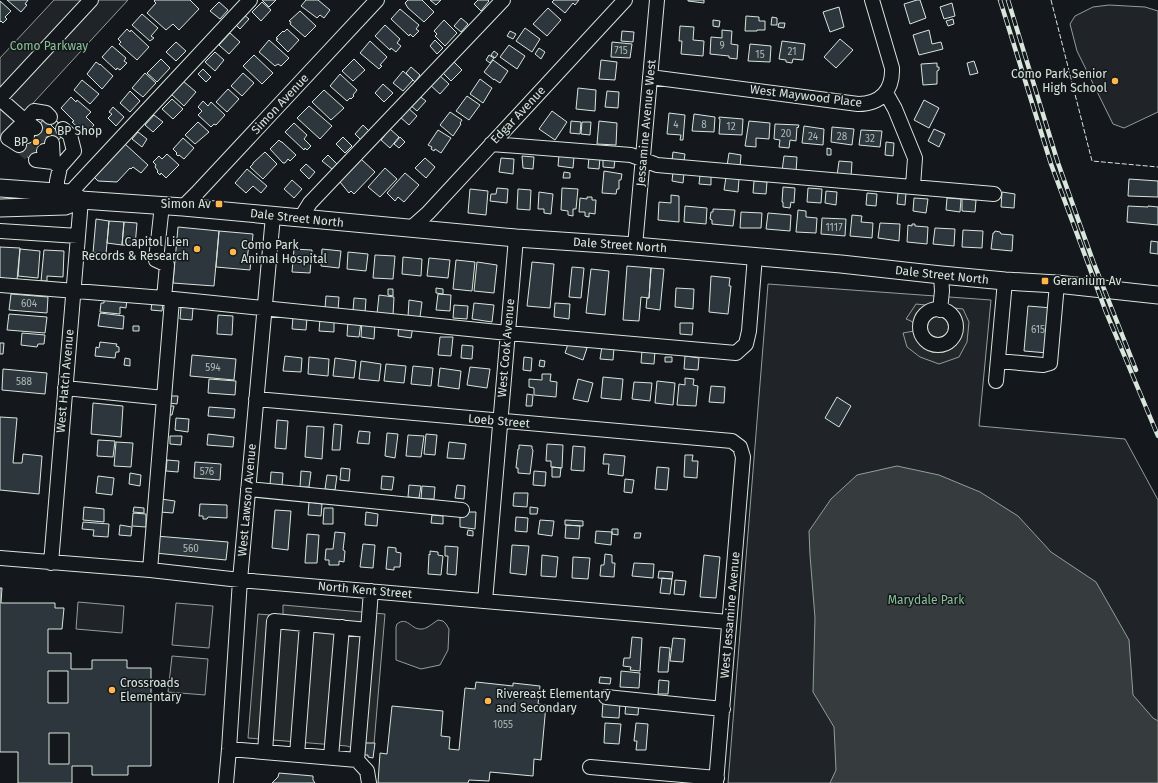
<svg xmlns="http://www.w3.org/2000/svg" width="1158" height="783" viewBox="0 0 1158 783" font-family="'Fira Sans',sans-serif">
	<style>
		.green { fill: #202428; stroke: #939e99 }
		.parking { fill: #24282b; stroke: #939e99 }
		.water { fill: #363b3e; stroke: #939e99 }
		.building { fill: #2c363c; stroke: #d8e6dc; fill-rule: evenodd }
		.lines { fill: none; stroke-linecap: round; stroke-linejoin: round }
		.minor-tunnel { stroke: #313739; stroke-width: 14; stroke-dasharray: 14 7; stroke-linecap: butt }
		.minor-casing { stroke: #d8e6dc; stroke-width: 16 }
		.major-casing { stroke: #d8e6dc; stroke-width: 19 }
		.minor { stroke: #14181c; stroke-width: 14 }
		.major { stroke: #14181c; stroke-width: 17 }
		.rail-casing { stroke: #d8e6dc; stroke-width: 4.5 }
		.rail { stroke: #14181c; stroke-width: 3; stroke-dasharray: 9; stroke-linecap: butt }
		.fence { stroke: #d8e6dc; stroke-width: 1; stroke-dasharray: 5 2; stroke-linecap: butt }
		.poi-dot { fill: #ffb74d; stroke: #14181c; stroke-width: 1.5 }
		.labels { text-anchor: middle; stroke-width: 3; stroke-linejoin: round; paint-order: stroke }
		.number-label { font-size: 10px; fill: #adbab4 }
		.park-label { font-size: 12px; fill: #8ac095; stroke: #14181c }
		.poi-label { font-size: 12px; fill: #d8e6dc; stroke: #14181c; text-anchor: start }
		.street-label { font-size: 12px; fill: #d8e6dc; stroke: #14181c }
	</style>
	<rect width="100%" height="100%" fill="#14181c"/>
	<path class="green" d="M54,0H128L0,139V58Z
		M1109,5L1145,7L1158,11V112L1124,128L1113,124L1077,51L1070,24L1075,16L1093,7Z
		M768,284L991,300L979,426L1125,439L1158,500V783H728Z
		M78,602L124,606L122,633L76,629Z
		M176,603L213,606L209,648L172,645Z
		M438,620L443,621L446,624L449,629L448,650L440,665L421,669L396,660V627L397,624C407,616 411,629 420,629C426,630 433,623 438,620Z
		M172,656L208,659L205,695L168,692Z"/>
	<path class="parking" d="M916,304L963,309L969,322L967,342L959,357L939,364L920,357L907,347L903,333L914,331L915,324L911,321L906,319Z
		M283,605L385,614L373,756L347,746L248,738L258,614L283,616Z"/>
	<path class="water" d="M897,466L939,475L980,492L1018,516L1051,552L1096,582L1129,640L1133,695L1153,718L1158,721V783H830L836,770L834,727L813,692L815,618L810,555L809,531L831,499L857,475Z"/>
	<path class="building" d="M7,0H28L25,4L27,5L21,12Z
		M155,0H190L199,9L179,30L173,24L166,30L147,13L156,3L154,1Z
		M262,0H276L269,7Z
		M306,0H318L330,10L324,18L320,15L317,18L301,6Z
		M408,0H422L434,12L424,22L408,8L405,3Z
		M430,0H441L436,5Z
		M478,0H488L489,1L481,11L474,4Z
		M554,0H579L575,5L573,3L565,13L552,2Z
		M688,0H704V3L688,1Z
		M917,0H920L926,18L910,24L904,4Z
		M0,1L11,11L5,17L7,19L3,23L1,21L0,22Z
		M219,2L228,10L220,19L210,11Z
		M262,2L271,10L261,21L252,12Z
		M952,3L955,16L944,19L940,7Z
		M839,7L844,27L830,32L823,12Z
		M548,8L561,20L547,36L533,24Z
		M400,9L419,25L416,29L419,31L413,37L410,34L409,36L391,19Z
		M300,11L316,26L305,37L290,24L291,22L289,21Z
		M142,14L158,28L151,36L154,38L150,41L132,25Z
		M243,14L249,19L240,29L235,24Z
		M746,16L759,17V21H765V30H757V31H745Z
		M772,17L777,18V25H771Z
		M461,18L468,24L461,32L454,26Z
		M953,19L954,24L948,26L946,21Z
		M444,20L457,33L445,46L435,36L437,34L434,31Z
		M713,20L720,21L719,27L713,26Z
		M779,23H785L784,28L778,27Z
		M385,25L400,39L397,43L401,46L396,52L391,48L390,50L375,36Z
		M680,26L694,27L693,40L704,41L703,56L681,54L682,41H679Z
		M525,28L540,39L532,52L516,41Z
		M127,29L130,32L131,30L149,47L137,60L119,44L121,42L118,39Z
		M287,29L299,40L288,52L276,40L278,39L276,38L283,31L284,32Z
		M722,30L732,31L731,44L738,45L737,59L729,58V56L710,54L711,37L722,38Z
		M929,30L932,44L941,42L943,49L919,55L913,35Z
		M510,31L516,34L513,39L507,36Z
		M622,31L634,32L633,42L621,41Z
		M230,33L240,42L229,54L219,45Z
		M840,39L853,50L836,68L824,57Z
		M269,40L289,58L281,66L278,64L275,66L259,52Z
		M435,40L443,48L437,54L430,46Z
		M370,41L387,57L380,65L382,66L379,69L360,53Z
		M782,41L805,44L803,60L793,59L792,63L786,62V60L779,59Z
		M176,42L186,51L176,61L166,52Z
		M612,42L632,44L630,58L611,57Z
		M750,44L771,46L770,62L748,61Z
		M509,45L525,56L517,69L500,57Z
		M112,46L126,58L124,61L127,63L120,70L117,68L116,70L102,57Z
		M539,48L545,52L541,59L535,54Z
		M494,51L498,54L495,58L491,55Z
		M215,52L224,60L215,71L205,62Z
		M254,55L273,73L262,84L243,66Z
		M489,55L494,58L490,63L486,60Z
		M161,59L170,68L157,82L147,73Z
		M354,59L365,70L353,81L342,71Z
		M452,60L462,70L451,81L442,72Z
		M493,60L508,71L500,83L494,79V80L484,72Z
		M601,60L617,62L615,80L599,79Z
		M974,61L978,73L970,75L967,63Z
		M96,62L100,65V64L113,76L102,89L87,74Z
		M937,63V67H939V70L937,71V84L923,85L921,64Z
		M411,67L420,75L415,82L406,73Z
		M203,69L211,77L206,82L198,74Z
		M403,71L413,80L403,91L393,83Z
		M145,73L156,83L143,97L132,88Z
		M243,73L254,83L242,96L231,86Z
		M340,74L357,90L353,95L354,96L351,99L350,98L347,101L330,86Z
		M438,74L449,84L440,94L429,84Z
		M480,79L492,88L483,103L470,94Z
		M82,80L99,94L90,104L74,90Z
		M183,81L196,92L184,106L171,94Z
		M383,84L393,93L384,102L375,93Z
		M578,88L596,90L595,111L576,109Z
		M228,89L239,99L227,112L216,102Z
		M324,90L344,108L331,120L312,102Z
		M130,91L140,101L130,112L120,103Z
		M607,91L619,92L618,108L605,107Z
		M418,95L426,101L417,111L410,105Z
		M467,96L480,105L469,120L456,111Z
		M71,97L76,102L77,100L91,112L86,117L94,125L85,134L72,122L74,121L61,108Z
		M172,99L183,109L173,119L162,109Z
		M924,100L939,108L929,128L914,120Z
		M203,101L208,106L211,102L225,115L216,125L214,124L211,127L198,115L202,111L198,107Z
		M309,106L332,126L320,139L297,118Z
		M113,107L124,117L116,126L108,118L112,114L109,112Z
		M407,107L417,116L409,125L399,116Z
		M552,111L567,122L555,140L539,129Z
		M450,112L462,120L460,123L461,124L453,136L440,125Z
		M669,113L685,115L683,140H680L681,135L667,134Z
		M694,114L715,117L714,132L692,131Z
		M154,115L163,122L153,132L145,125Z
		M51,116L64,128L62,136L55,144L37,127L44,119Z
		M51,116L64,128L59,133L47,121Z
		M719,117L743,119L742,135L719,134L720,119H719Z
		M571,121L581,122L580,134L570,133Z
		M599,121L617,123L616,145L597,144Z
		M749,121L770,123L769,139L756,138V147L745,146Z
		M198,122L209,132L195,144L185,135Z
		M582,122H591L590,135L581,134Z
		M294,123L307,135L304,139L311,146L307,150L305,148L304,150L285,132Z
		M775,124L799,125L798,128L797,127L796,141L790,140L789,148L779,147L780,140L774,139Z
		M363,125L369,131L361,140L355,134Z
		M804,126L824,129L823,145L802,143Z
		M35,127L52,143L34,163L17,147Z
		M832,127L854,129L852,145L831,142Z
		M390,129L399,137L390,148L381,140Z
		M934,129L945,134L939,147L928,141Z
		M438,130L451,138L441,153L435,149L434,151L431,149L432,147L428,145Z
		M861,130L882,131L880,147L859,145Z
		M138,132L147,139L142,147L132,139Z
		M343,137L352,146L345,153L336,144Z
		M400,137L405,142L399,148L394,144Z
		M183,138L194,148L184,159L179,155L178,156L176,154L177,153L173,149Z
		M279,140L281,142H282L296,155L290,161L288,159L285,163H283L270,149Z
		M886,142L894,143L893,156L885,155Z
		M125,144L148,165L141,173L133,167L131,169L130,168L117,182L98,181L94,177Z
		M827,148L831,149V155H827Z
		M265,152L277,164L263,179L250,167L253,164V163Z
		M673,152L685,154L684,161L672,160Z
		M729,153L741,155L740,167L727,166Z
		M167,154L179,165L166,178L161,173L160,175L157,172L158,171L155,167L156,165L153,162L159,156L162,159Z
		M328,155L337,164L332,169L322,161Z
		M559,155L574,157L573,168L558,166Z
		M522,156L534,157L533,169L523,168Z
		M784,156L797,157L796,172L782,171Z
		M589,157L600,158L599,169L588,168Z
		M425,158L435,167L426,178L415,168Z
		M501,158L514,159L513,174L499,172Z
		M603,158L615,159L614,168L603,167Z
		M361,159L375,172L354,194L351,191L349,193L340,182Z
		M839,161L852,162L851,177L837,176Z
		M306,164L315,172L309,179L300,170Z
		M385,168L397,179L380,197L368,187Z
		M247,169L267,186L261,193L253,186L246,193L235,183Z
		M604,171L622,174L621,180H619V189H617L616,194L602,193Z
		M564,172L570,173V178H563Z
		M673,172L684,173L683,183L672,181Z
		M405,173L419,185L404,202L398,197L395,201L387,193Z
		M700,175L711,176V185L699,184Z
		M726,177L739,179L738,192L724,190Z
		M1129,179L1158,181V197L1128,196Z
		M292,180L302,189L294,198L284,189Z
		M754,181L767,182L766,194L753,193Z
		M783,187L795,188L794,203L791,202L790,208L783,207V202H782Z
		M497,188L508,189L507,203L490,201L491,194H496Z
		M562,188L578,189L576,209H573V216L568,215V211L561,210Z
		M808,188L822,189L821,203L807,202Z
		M470,189L488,191L486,215L468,213Z
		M518,189L531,190L530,210L517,209Z
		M826,191L837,192L836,205L825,203Z
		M539,192L553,194L551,214L544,213V209H538Z
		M1002,192L1015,194L1014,208L1001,207Z
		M867,193L877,194L876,206L866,205Z
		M898,193H906L905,205L897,204Z
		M671,195L679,196V222L658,220L659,202L671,203Z
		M587,197H592V200H596L595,214L589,213V217L585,216V212H579L580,198L587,199Z
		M914,198L928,199L926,213L913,211Z
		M947,198L961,199L960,212L946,210Z
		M962,199L976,200L975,212L962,211Z
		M685,206L707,208L706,224L684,222Z
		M1128,206L1148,207V206L1158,207V225L1127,222Z
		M713,209L735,210L733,226L712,224V220L710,219L711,212H713Z
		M798,210L806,211V217L817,218L816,233L796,232Z
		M741,212L762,213L761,228H740Z
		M768,213L791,215L790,231L766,229Z
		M852,215L862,216L861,222L873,223L872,238L850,236Z
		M822,218L846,219L845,236L821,234Z
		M96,219L109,221L106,254L93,253Z
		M109,221L124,222L122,245L107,243Z
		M124,222L137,223L135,246L122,245Z
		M880,223L900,224L899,241L878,238Z
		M912,224H915V226L928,227L927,244L907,242L908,225L912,226Z
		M178,227L219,231L214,286L173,283Z
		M935,228L955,229L954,246L933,244Z
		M963,230L983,231L982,248L962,247Z
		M219,231L253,234L252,245L249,244L247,260H251L250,270L216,267Z
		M995,231L1000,232L1001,234L1013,235L1012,251L991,249L993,233H994Z
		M1151,241L1158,242V254L1150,253Z
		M0,247L20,248L17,280L0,278Z
		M20,249L40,251L38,278L18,276Z
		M294,249L312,250L310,273L292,272Z
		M322,249L341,251L339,268L321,266Z
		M44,250L64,251L63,277L47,276V281H41Z
		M348,252L368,254L366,271L347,269Z
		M375,255L395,256L393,279L373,278Z
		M403,257L422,259L421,276L402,274Z
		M429,258L450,260L448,278L427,276Z
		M456,260L475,262L472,291L453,289Z
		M477,262L497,265L494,293L474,291Z
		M532,262L554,264L550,308L527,306Z
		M627,266L651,268L649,298L641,297L639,321L623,320Z
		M572,267L584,268L581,298L569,297Z
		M651,268L664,269L660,310L646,308L647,298H649Z
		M591,269L609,271L605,315L586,313Z
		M711,276L730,278L729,286H731L728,314L709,312Z
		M436,288L443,289V294L436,293Z
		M676,288L694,289L693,309L675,307Z
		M388,289H393V296L388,295Z
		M11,294L48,297L47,313L9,310Z
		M438,294L451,295L450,311L436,310Z
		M379,295L394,297L393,315L377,314Z
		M326,296L339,297L338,310L325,308Z
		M104,297L127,299L126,308L120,307V314L100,312L101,303H104Z
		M354,298L366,299L365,313L353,311Z
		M409,300L422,302L420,317H408Z
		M152,302L163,303L162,311L151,310Z
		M474,303L494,305L492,322L472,319Z
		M555,303L570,304L569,319L554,317Z
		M454,305L468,306L467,319L453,318Z
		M1028,306L1052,308L1048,353L1024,351Z
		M181,307L193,308L192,320L180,319Z
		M100,313L124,316L123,329L98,326Z
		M9,314L47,317L45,333L7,330Z
		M218,315L233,316L232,335L217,334Z
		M293,317L307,318L306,330L292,329Z
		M320,319L334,320V332L319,331Z
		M348,321L361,322L359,337L347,336Z
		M362,321L375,323L374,339L361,337Z
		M680,323H693L692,335L680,334Z
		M399,325L413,326L411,338L398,336Z
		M133,326H139V331H133Z
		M22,333L45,335L44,344H38L37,347L21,345Z
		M440,337H453L451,356L438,355Z
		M569,341L587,348L583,360L565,353Z
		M100,342L117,344L116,346L119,347V352H116L115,358L95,356L96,347L99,348Z
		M0,343H4L3,354H0Z
		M462,345L473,346L472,359L461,358Z
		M602,346L614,348L613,360L600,359Z
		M642,350L655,351L654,364L641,363Z
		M192,355L236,359L234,380L190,376Z
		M285,356L302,358L301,372L283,371Z
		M685,356L699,358L698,370L684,369Z
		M309,357L329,359L328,376L308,374Z
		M524,357L532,358L531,371L523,370Z
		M665,357H672V362H665Z
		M125,358L130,359V366L124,365Z
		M335,358L356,361L354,378L333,376Z
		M540,360L545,361L544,367L539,366Z
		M361,361L381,364L379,381L359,379Z
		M386,364L406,366L404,383L384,381Z
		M413,366L433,368L431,386L411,384Z
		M470,367L490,369L487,388L467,385Z
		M440,368L461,371L459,389L438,386Z
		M3,369L47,373L45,394L2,390Z
		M542,374H551L550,381L557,382L556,397L534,395V388L529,387V379L542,380Z
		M603,377L623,379L621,400L601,398Z
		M685,378L694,379L693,385L698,386L696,406L677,405L679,384L685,385Z
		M209,379L236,381L235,395L208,393Z
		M578,379L593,383L588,402L573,399Z
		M657,381L675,383L673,405L655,403Z
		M634,382L652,383L650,401L632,399Z
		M711,386L725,387L724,403L709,402Z
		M527,394L533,395L532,406H526Z
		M169,396H178L177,404L169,403Z
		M837,397L851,406L839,427L825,418Z
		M93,403L123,406L121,437L91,434Z
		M167,406H174L172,415H167Z
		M209,407L235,409L234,418L208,416Z
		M0,417L17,418L13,463H22L23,454L42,456L39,494L0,490Z
		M176,418L189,419L188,432L175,430Z
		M277,420L288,421L286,449L275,448Z
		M334,424L342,425L340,450H332Z
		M307,426L324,427L322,459L305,457Z
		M359,431L370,432L369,444L357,443Z
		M387,433L398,434L395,458L385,456Z
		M208,434L234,437L233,447L207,445Z
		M426,434L437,435L435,455L424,454Z
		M408,435L424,436L421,457L406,456Z
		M170,436H182L181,445L170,444Z
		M98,440L115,441L113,457L97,456Z
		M116,442L133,443L131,467L114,466Z
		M449,442L466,444L464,459L447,458Z
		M547,444L563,445L562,468L551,467V461H546Z
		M519,445L532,446V449L533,450L530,474L518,473V468H516L518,449H519Z
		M573,446L585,447L584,471L571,470Z
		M604,454L625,456L623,476L608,474L609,464H603Z
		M685,455H693L692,461H698L697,478L684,477Z
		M167,460L179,461L178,472L166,471Z
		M195,462L221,464L220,480L194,478Z
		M552,467L561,468L560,477H552Z
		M657,467L669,468L667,490L655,489Z
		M341,468L350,469L349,481L340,480Z
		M301,471L311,472L309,487H300Z
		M534,471L546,472L545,486L533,485Z
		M271,472L283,473L282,486L270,485Z
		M130,473L141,475L140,486L129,484Z
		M327,475L337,476L335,490L325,489Z
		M98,476L114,478L112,495L96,493Z
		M382,476L394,477L392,490L381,489Z
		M625,479L634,480L632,493L624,492Z
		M409,485L421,486L419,498L408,497Z
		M457,485L465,486L464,499L455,498Z
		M422,486L435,487L434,499H421Z
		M514,493H528L527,507L513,506Z
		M161,499L175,501L173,513L160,512Z
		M309,502L322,504L321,516L308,515Z
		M200,504L227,505V518L208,517L207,519H203V516H199Z
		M84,507L104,509V522L83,520Z
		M134,507L144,508V513L133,512Z
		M530,507L538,508L537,514H530Z
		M324,508H333V524H323Z
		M275,510L291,511L288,550L272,548Z
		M366,512L378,514L377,526L365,525Z
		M463,512H476L475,529L460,527V517H463Z
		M133,513L146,514V527L132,526Z
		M432,515L443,516V524L431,523Z
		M516,517L528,518L527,532L515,531Z
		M540,520L554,521L552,536L538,534Z
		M565,520L583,521V526L565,525Z
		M83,522L109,524L108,537L93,536L94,530L82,529Z
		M120,525L132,527L131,536L119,535Z
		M566,525L580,526L579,539L565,538Z
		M612,529H618V535L612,534Z
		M468,530L473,531V536L467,535Z
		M596,531L612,532L611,545L595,543Z
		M335,532L345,533L343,550L345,551L344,562L339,561V565H329V560H325L326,549H333Z
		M635,533H641L640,538H634Z
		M307,534L319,535L317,563H305Z
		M156,536L228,542L226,560L155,553Z
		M363,544L375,545L373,568L360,567Z
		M512,545L529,546L526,575L510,573Z
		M445,546L458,547L456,575L447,574L448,556H445Z
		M388,547L396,548V552L401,553L400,567H394V570L386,569Z
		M430,551L438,552V555L443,556L441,575L428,574L429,554L430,555Z
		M605,554L612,555V563H615L614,577L600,576L601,565H604Z
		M542,555L558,557L556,577L541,576Z
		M704,555L720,557L716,598L700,597Z
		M573,557L590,558L588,579L572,578Z
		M634,563L654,564L653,578L632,576Z
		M659,571L673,572L672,579L658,578Z
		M662,578L672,579L670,594L660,593Z
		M675,580L686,581L684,595L674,594Z
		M0,588H2L1,603H55V608H64L62,629H48V653H71V669H92V660H127V668H151V766H128V775H92V766H72V783H18V752H0ZM48,671H68V703H48ZM49,733H69V764H49Z
		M632,637L642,638L640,671L630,670L631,667L623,666L624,658H630Z
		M673,638L685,639L683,662L670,661Z
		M660,647L670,648L668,672H658Z
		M621,671L640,673L639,688L620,687Z
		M600,677L611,678L610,684L599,683Z
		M659,680L669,681L668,694H658Z
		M476,682L513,686V683L540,686L538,704L546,705L541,760L534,759L533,776L490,772L489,781L469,780L468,783H378L380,753L387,754L392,706L443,711L441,736L450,737L449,749L459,750L465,688L475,689Z
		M626,701L639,702L638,715L625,714Z
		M603,702L620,703L619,718L602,717Z
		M605,723L621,724L619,744L604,743Z
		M636,723L648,724L646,750H636L637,741H634Z
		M365,743H375L373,758L368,757V755H364Z
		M279,773L313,776V780L315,783H272L278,777Z"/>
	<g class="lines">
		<path class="minor-tunnel" d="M35,128L52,143
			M27,136L44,151
			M19,145L36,160"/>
		<defs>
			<path id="minor" d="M650,77L858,104C881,104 893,90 892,68L872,0
				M886,93L895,109L915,158L913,186
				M0,98L91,0
				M0,99L25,121L8,138L19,145
				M35,128L25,121L34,111L46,113L50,117
				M17,129L27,136
				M491,144L631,155L657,165L994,194
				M44,151L53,162L60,167L57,181V191
				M36,160L53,162L52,143
				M60,167L74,151L70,135L63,129
				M70,193L250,0
				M162,205L156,260L167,265L164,298
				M183,207L197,193L377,0
				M300,219L310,203L503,0
				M410,229L428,213L625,0
				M0,231L78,236
				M635,246L657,0
				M0,285L164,298L508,333L736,353L746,344L749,331L755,256
				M920 327a18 18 0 1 1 36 0a18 18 0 1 1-36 0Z
				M940,310L942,291L941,275
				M998,361L1043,365L1050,363L1057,284
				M996,381L1005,281
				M65,388L164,398L150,570
				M164,398L172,300
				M256,399L732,441L740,447L743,457L716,783
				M248,489L462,510
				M0,558L150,570L240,580L729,622
				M51,563L81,200
				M485,601L516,238
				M368,630L371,591
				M606,697L723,709
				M229,749L357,760L367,771L369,783
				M265,752L274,621L368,630L357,760
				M297,755L307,624
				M331,757L342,627
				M590,767L717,778
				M226,783L229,749L240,580L273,216"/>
			<path id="major" d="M0,188L70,193L81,200
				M0,208L65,206L81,200L183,207L516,238L635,246L841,264L941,275L1005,281L1057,284L1158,295"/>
		</defs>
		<use href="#minor" class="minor-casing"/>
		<use href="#major" class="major-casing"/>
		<use href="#minor" class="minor"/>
		<use href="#major" class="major"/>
		<defs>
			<path id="rail" d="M1000,0L1051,164L1106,312L1158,436
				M1008,0L1058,163L1093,261L1136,370"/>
		</defs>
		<use href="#rail" class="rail-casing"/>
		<use href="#rail" class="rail"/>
		<path class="fence" d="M1051,0L1092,161L1158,167"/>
	</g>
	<g class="poi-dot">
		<circle cx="1115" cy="81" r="4"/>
		<circle cx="49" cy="131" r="4"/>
		<circle cx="36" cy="142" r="4"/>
		<rect x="215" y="200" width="8" height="8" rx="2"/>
		<circle cx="197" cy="249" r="4"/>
		<circle cx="233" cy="252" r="4"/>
		<rect x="1041" y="277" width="8" height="8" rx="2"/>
		<circle cx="112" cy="690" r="4"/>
		<circle cx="488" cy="701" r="4"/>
	</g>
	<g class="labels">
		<g class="number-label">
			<text x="722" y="49">9</text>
			<text x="621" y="54">715</text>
			<text x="792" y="55">21</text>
			<text x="760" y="58">15</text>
			<text x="676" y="128">4</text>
			<text x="704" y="128">8</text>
			<text x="731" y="130">12</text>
			<text x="786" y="137">20</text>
			<text x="813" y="140">24</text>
			<text x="842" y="140">28</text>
			<text x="870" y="142">32</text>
			<text x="834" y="231">1117</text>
			<text x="29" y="307">604</text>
			<text x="1038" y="333">615</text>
			<text x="213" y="371">594</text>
			<text x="24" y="385">588</text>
			<text x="207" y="475">576</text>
			<text x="191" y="552">560</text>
			<text x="503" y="728">1055</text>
		</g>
		<g class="park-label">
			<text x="49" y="50">Como Parkway</text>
			<text x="926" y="604">Marydale Park</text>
		</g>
		<g class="poi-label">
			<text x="1107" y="78" text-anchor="end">Como Park Senior<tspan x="1107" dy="14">High School</tspan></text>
			<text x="57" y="135">BP Shop</text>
			<text x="28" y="146" text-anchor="end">BP</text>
			<text x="211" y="208" text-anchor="end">Simon Av</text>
			<text x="189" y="246" text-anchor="end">Capitol Lien<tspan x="189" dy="14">Records &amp; Research</tspan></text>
			<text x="241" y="249">Como Park<tspan x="241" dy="14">Animal Hospital</tspan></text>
			<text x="1053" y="285">Geranium Av</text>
			<text x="120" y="687">Crossroads<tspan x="120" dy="14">Elementary</tspan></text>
			<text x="496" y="698">Rivereast Elementary<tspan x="496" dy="14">and Secondary</tspan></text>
		</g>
		<g class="street-label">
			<text transform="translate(806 96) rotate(7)" y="4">West Maywood Place</text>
			<text transform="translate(280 104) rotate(-47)" y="4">Simon Avenue</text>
			<text transform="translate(518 115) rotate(-47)" y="4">Edgar Avenue</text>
			<text transform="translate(646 123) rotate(-85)" y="4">Jessamine Avenue West</text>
			<text transform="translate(297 218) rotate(6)" y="4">Dale Street North</text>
			<text transform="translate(620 245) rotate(4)" y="4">Dale Street North</text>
			<text transform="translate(942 275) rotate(6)" y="4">Dale Street North</text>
			<text transform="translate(506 348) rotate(-85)" y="4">West Cook Avenue</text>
			<text transform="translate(65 381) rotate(-85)" y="4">West Hatch Avenue</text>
			<text transform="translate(499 421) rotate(5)" y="4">Loeb Street</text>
			<text transform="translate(247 500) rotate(-85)" y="4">West Lawson Avenue</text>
			<text transform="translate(365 590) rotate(5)" y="4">North Kent Street</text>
			<text transform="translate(730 615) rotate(-85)" y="4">West Jessamine Avenue</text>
		</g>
	</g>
</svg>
